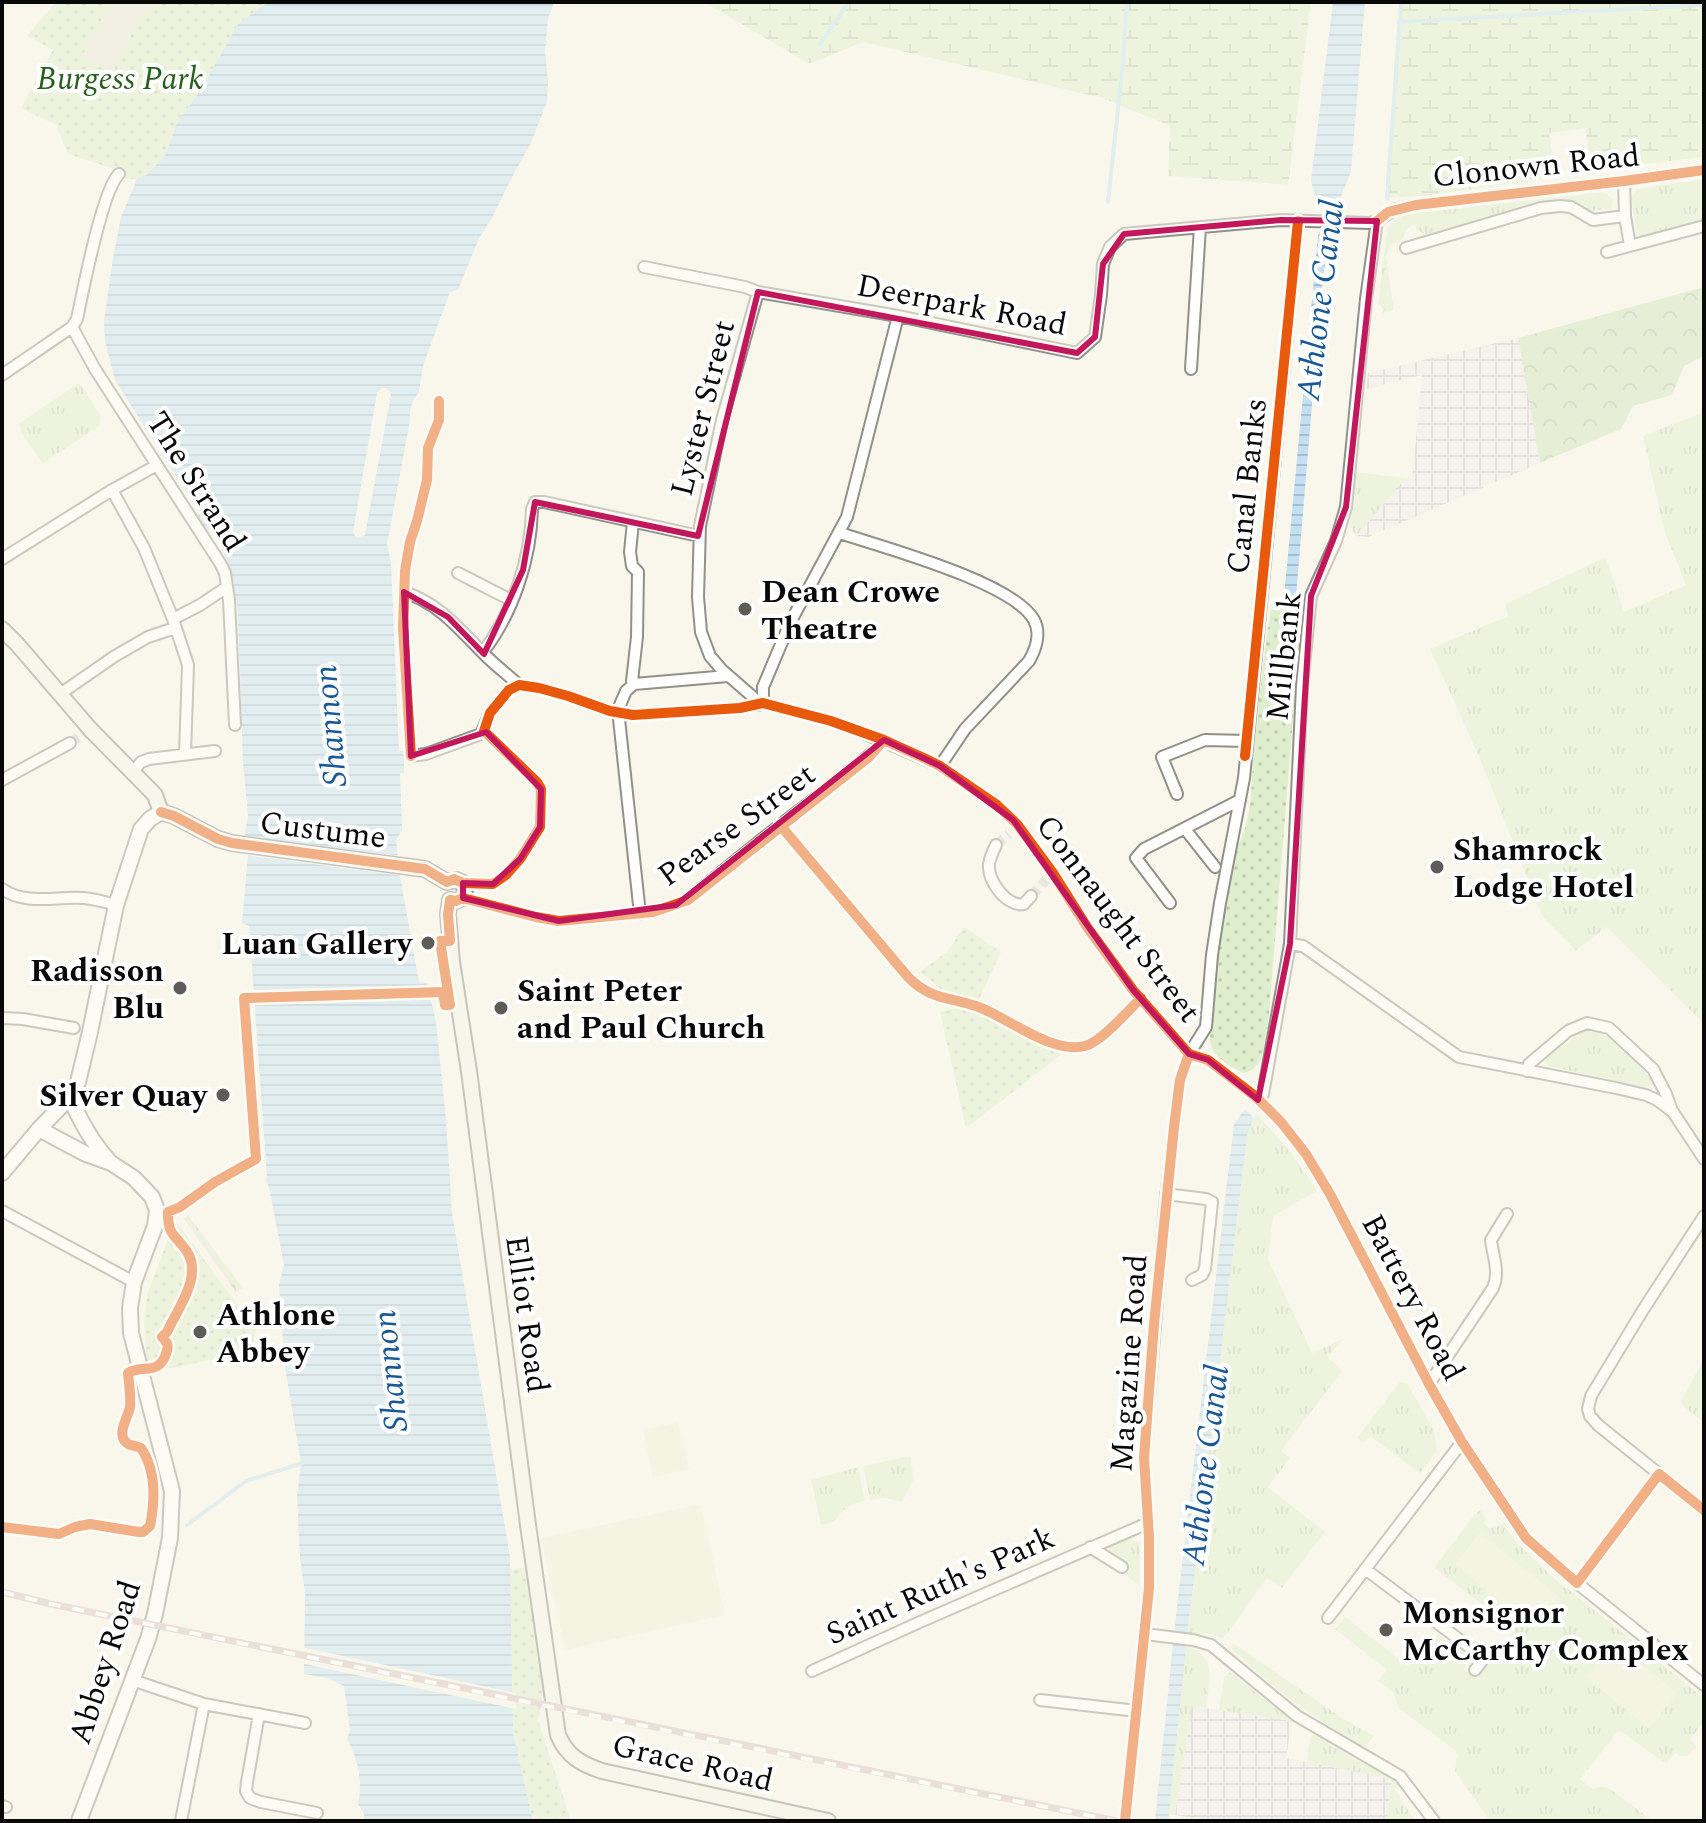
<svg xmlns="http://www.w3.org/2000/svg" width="1706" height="1823" viewBox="0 0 1706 1823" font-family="Spectral,serif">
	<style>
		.industrial { fill: url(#industrial-grid) }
		.grass { fill: url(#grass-tufts) }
		.forest { fill: url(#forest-crowns) }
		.wetland { fill: url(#wetland-marsh) }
		.cemetery { fill: url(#cemetery-stones) }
		.park { fill: url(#park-dots) }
		.pitch { fill: #eaf2d6 }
		.plaza { fill: #e9e6d8 }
		.water { fill: url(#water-rules) }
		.pier { fill: #f9f7ec }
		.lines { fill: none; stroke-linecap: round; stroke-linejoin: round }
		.stream { stroke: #c4dff2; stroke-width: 4 }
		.minor-tunnel { stroke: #d5d3ca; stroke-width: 10; stroke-dasharray: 10 5; stroke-linecap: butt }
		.minor-casing { stroke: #91908b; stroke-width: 14 }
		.tertiary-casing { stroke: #91908b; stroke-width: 18 }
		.secondary-casing { stroke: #888782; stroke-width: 18 }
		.minor { stroke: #fefefc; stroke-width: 10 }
		.tertiary { stroke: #fefefc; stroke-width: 14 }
		.secondary { stroke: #f3f3e7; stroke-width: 14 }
		.rail-casing { stroke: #d5c5c2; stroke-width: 7 }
		.rail { stroke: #fff; stroke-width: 4; stroke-dasharray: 12; stroke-linecap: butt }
		.cycleway-casing { stroke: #fff; stroke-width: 15 }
		.cycleway { stroke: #e8590c; stroke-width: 10 }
		.marked { fill: none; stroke: #c2185b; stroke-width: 6; stroke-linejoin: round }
		.poi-dot { fill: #5d5c58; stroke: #fff; stroke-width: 3 }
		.labels { text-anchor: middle; stroke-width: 8; stroke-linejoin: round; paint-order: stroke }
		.park-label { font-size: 32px; font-style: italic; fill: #275e1d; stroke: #fff }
		.street-label { font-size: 32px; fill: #090909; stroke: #fff }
		.poi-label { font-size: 32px; font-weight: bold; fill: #090909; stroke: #fff; text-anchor: start }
		.water-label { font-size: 34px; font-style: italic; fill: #195795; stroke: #fff }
	</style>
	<defs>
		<pattern id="industrial-grid" width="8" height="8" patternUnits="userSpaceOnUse" patternTransform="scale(2)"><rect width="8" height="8" fill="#f0e9ea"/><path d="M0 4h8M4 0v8" fill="none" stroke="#ccc6c7"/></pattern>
		<pattern id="grass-tufts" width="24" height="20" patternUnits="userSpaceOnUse" patternTransform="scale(2)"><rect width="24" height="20" fill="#dfeecd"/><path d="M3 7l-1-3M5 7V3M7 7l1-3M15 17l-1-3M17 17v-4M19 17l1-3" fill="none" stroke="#becbaf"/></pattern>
		<pattern id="forest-crowns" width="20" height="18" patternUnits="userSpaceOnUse" patternTransform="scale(2)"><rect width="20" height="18" fill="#cfe5bb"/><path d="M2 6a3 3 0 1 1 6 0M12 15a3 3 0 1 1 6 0" fill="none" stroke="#b0c39f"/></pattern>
		<pattern id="wetland-marsh" width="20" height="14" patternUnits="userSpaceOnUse" patternTransform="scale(2)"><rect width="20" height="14" fill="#dfeecd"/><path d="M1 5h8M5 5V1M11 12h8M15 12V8" fill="none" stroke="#becbaf"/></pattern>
		<pattern id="cemetery-stones" width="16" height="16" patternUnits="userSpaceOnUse" patternTransform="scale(2)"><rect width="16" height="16" fill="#e2e9d1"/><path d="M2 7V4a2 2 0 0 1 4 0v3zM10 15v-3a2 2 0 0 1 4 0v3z" fill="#c1c6b2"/></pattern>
		<pattern id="park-dots" width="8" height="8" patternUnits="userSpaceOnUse" patternTransform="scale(2)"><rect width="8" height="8" fill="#dfeecd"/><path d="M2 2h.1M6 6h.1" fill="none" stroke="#becbaf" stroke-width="1.8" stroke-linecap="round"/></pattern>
		<pattern id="water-rules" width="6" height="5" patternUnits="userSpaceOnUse" patternTransform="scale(2)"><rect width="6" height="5" fill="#c4dff2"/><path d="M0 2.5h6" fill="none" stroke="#a7bece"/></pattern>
	</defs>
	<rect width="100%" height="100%" fill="#f9f7ec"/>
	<path class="industrial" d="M1518,338L1540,463L1368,537L1356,536L1398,485L1413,472L1422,375L1366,389L1368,373Z
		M1192,1706L1292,1721L1286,1758L1393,1779L1387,1821H1212L1175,1815Z"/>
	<path class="grass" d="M1704,179V221L1647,236L1643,237L1637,232L1631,199L1637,189Z
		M1604,192L1613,199L1612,209L1591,211L1585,208L1583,211L1564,200L1554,201L1427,234L1417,231L1414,225C1404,228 1406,234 1401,241L1391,244L1386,257L1394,310L1383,313L1384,309L1378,305L1387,230C1391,219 1400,217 1410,214Z
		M79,383L101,416L99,426L43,463L20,431L22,429L18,424Z
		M1704,412V1024L1607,927L1576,950L1542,916L1479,756L1430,649L1508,616L1505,604L1606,557L1624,612L1686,585L1665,533L1643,436Z
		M1356,472L1406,478L1356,536L1350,526Z
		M1591,1029C1612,1032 1638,1065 1654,1081L1653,1085L1645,1087L1548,1066L1545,1060L1548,1055L1585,1030Z
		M1256,1114C1280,1138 1299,1162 1317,1191L1273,1216L1268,1259L1312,1353L1345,1338L1327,1356L1342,1371L1281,1451L1290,1458L1268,1487L1325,1532L1282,1588L1267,1578L1226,1635L1222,1638L1208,1634L1187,1635L1247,1136Z
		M1704,1359V1423L1685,1408L1681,1401Z
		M1400,1382L1407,1383L1434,1431L1437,1451L1420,1473L1370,1436L1364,1443L1357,1438Z
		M910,1456L914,1479L902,1502L885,1498L870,1500L863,1466Z
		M858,1467L865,1501C851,1503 841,1510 834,1522L821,1525L811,1480Z
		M1481,1510L1486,1520L1484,1523L1489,1528L1496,1527L1503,1523L1516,1542L1554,1578L1704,1698V1722L1690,1740L1697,1746L1687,1756H1680L1675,1753L1666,1764L1619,1730L1580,1779L1593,1790L1601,1786L1610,1789L1653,1821H1490L1455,1771L1457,1755L1455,1750L1398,1708L1394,1693L1378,1681L1387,1670L1335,1629L1345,1617L1408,1666L1430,1639L1439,1635L1463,1652L1467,1657V1663L1464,1669L1477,1679L1515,1629L1434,1568L1475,1514Z
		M1130,1538L1140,1543L1139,1585L1122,1573L1126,1566L1106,1553L1112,1545Z
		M1233,1643L1342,1718L1374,1736L1364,1748C1315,1719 1271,1687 1230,1647Z
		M1186,1646C1219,1656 1209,1681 1206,1708L1192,1706L1175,1815L1168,1814Z
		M1230,1672L1292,1721L1219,1710L1224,1677Z
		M1314,1734L1355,1759L1395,1778L1400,1783L1395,1789L1415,1821L1387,1819L1392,1779L1307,1762L1310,1738Z"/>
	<path class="forest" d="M1704,287V356L1684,366L1672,395L1633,406L1621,429L1540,463L1518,338Z"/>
	<path class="wetland" d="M704,2H1311L1288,185L1168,176L1170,126L1102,98L863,42L809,64Z
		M1401,2H1704V157L1592,170L1585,128L1549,133L1555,169L1546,179L1423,196L1387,198Z"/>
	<path class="cemetery" d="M188,1215L243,1288L236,1292L183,1218Z"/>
	<path class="park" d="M56,2H268L238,24L203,86L176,125L165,156L146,175L140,179H126L111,168L68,154L56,125L21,108L53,50L27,36Z
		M1302,608L1269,1015C1266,1034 1267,1067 1245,1073C1234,1070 1216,1058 1212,1048C1207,1035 1211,1018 1212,1005C1217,953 1225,902 1234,852C1254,823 1251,781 1254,748C1259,702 1263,656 1271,610Z
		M964,927L1001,952L979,999L941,989L920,972L948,951Z
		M963,1007L974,1009L1055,1049L1066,1051L966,1128L940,1012Z
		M175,1220L256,1330L250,1352L147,1373L144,1324L147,1295Z
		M526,1567L543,1694L538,1720L571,1821H533L513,1733L510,1570Z"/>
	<path class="pitch" d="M678,1422L689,1469L653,1477L643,1430Z
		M701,1504L725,1615L565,1650L541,1538Z
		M1480,1533L1562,1599L1537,1630L1455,1565Z
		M1614,1642L1677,1693L1649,1729L1586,1677Z"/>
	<path class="plaza" d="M111,2H151L109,72L82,56Z"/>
	<path class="water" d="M268,2H554L548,19L545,51L548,81L547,102L530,145L511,179L493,216L479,238L458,290L450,292L423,366L419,392L413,400L410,411L409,426L387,544L391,563L399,751H404V772L400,773L402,830L396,840L400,876L419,982L427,983L436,1022L446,1119L452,1213L510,1557L513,1733L533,1821H364V1814L358,1804C363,1783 358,1758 347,1739L350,1730L344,1686L326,1678L304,1674L305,1593L300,1558L297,1496L301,1463L285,1367L279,1285L284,1265L269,1187L266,1181L267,1177L249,926L242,923L248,855L245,834L248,815L243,762L238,611L231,569L212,528L207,531L197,516L200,514L115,380L105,341L104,320L113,258L121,217L137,179L146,175L165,156L176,125L203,86L238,24Z
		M1333,2H1365L1351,172L1333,215L1326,214L1323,207L1315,196L1311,180Z
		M1323,224H1330L1321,296L1296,597H1284L1318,236Z
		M1245,1109L1254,1118L1247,1136L1189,1619L1168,1821H1155L1176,1615L1234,1124Z"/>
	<path class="pier" d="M382,388H386L390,391L391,395L365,535L358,538L355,536L353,532L377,393Z
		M241,836L402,856L404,876L244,855Z
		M432,989L434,996L251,1001V994Z
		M301,1647L516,1693V1709L300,1663Z"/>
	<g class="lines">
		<path class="stream" d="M1399,22L1704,5
			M820,44L849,2
			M1387,198L1401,2
			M1108,202L1123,63L1127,2
			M187,1525L246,1481L303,1463"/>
		<path class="minor-tunnel" d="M70,743L85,733
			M996,845L1009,834
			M1031,896L1046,880"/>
		<defs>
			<path id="minor" d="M1624,181L1625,216L1630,246
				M1406,248L1541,208L1560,206L1571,207L1593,220L1625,216
				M1607,252L1704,226
				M644,267L745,287L758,292L898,316L1077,353L1095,337L1101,295L1103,264L1110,247L1124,234L1281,220L1369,223L1377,221L1396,209L1416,205L1624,181L1704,170
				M72,327L95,369L220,563L225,573L229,600L235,725
				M72,327L77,319C83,291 102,190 119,174
				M1191,369L1200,227
				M2,375L72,327
				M439,401V420L428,448L427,480L417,521L410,542L405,571L403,628L411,756L426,754L481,734L490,713L509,690L519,685
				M112,490L144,548L173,619L188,665L185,754
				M633,522L630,552L632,566L638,572L637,637L632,681L634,684
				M840,533C882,547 1013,582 1034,620C1041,633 1036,649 1029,661L965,729L940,766
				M2,559L112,490L157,465
				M458,573L511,600
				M404,592C439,603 460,630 485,655C496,666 508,675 519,685
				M173,619L200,605L227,587
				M483,652C513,613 531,559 532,509L535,502H544L699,536
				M519,685L539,688L568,696L610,711L633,715L740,708L763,703L831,721L859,731L940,766L997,805L1017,824L1053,873L1087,927L1133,990L1189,1054
				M60,694L115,656L148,637L175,628
				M763,703V687L790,623L847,517L898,316
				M758,705L753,697L722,670L710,656L701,632L698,597L700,526L722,420L758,292
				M617,712L619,719L640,914
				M617,712L626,691L634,684L728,676
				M133,772L141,762L149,759L215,751
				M2,780L70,743
				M1177,794L1162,757L1205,740L1247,741
				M1185,829L1215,867
				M996,845C993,851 990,858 989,864C987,881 1007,907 1024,904L1031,896
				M463,883L493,884L506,875L520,859L540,827L541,789L537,782L484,731
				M832,887L908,977C931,1001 953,997 981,1008C1011,1020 1052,1054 1085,1046C1101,1042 1128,1011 1141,998
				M2,889C27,906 56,896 84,898C95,899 105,902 116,905
				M463,898L536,917L559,921L653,912L688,900C718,875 748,850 779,826C814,798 854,774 884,740
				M1170,903L1136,858L1144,849L1240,800
				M1290,944L1303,946L1459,1057L1616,1088L1646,1095L1657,1100L1673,1112L1704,1159
				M2,1018L23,1019L74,1028
				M1189,1054L1208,1060L1255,1096L1281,1122L1306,1154L1330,1194L1429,1384L1462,1442L1526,1538L1577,1583L1704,1685
				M1527,1071L1529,1064L1568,1031L1587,1023L1609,1028L1653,1069L1666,1094L1672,1111
				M1258,1100L1263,1094L1290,944L1302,686L1311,596L1336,541L1346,507L1366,299L1377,221
				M1166,1194L1206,1199L1212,1202L1205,1269L1202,1275L1192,1280
				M2,1211L134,1282
				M1704,1216L1643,1310L1591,1396L1588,1409L1590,1416L1598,1425L1704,1510
				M1429,1384L1493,1288C1500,1272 1493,1257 1491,1240L1507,1214
				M1090,1547L1122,1567
				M1365,1569L1484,1658L1475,1670
				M1577,1583L1659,1474
				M1328,1618L1462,1442
				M1145,1634L1193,1640L1211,1645L1297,1716L1400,1776L1434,1821
				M812,1671L920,1622L1148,1523
				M132,1680L204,1704L305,1723
				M1040,1700L1137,1711
				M259,1714L247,1782L246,1791L250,1798L261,1802L317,1813
				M2,1806L6,1807
				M181,1821L204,1704
				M1125,1821L1149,1588V1537L1144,1458L1165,1206L1180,1080L1189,1054L1206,1027L1212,955L1220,903L1244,778L1298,221"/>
			<path id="tertiary" d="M70,1097C80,1121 91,1141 109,1161
				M39,1129L86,1154L111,1163L134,1178L152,1197L157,1210L155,1226L134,1282L130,1308L131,1333L172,1491L170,1538L155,1614L148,1639L79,1821
				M2,1173L39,1129L70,1097L78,1082L90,1032L116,905L141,829L150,819L161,812"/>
			<path id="secondary" d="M2,629L17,644L90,729L155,795L161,812L174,816L218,839L232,843L425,869L447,882L457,880L463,883L465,889L463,898L456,901L450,900
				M450,900L448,914L452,962L469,1071L528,1525L558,1735C567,1756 581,1764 602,1771L828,1821"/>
		</defs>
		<use href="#minor" class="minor-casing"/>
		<use href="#tertiary" class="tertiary-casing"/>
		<use href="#secondary" class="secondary-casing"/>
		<use href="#minor" class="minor"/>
		<use href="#tertiary" class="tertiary"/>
		<use href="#secondary" class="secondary"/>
		<defs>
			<path id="rail" d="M2,1592L51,1604C406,1677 761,1751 1117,1821"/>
		</defs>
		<use href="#rail" class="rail-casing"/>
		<use href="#rail" class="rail"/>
		<defs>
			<path id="cycleway" d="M1377,221L1388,212L1416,205L1624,181L1704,170
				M411,756L403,628L405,571L410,542L417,521L427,480L428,448L439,420V401
				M1245,756L1298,221
				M161,812L174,816L218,839L232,843L425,869L447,882L454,879L463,883L493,884L506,875L520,859L540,827L541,789L537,782L484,731L490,713L509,690L519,685L539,688L568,696L610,711L633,715L740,708L763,703L831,721L884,740L926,759L940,766L997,805L1017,824L1053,873L1087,927L1133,990L1189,1054
				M780,825L908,977C931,1001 953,997 981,1008C1011,1020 1052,1054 1085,1046C1101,1042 1128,1011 1141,998
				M450,900L456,901L463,898L536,917L559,921L653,912L688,900L869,757L884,740
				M1189,1054L1208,1060L1255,1096L1281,1122L1306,1154L1330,1194L1429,1384L1462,1442L1526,1538L1577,1583L1659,1474L1704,1510
				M2,1527L59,1534L75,1527L90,1524L139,1532H143L150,1526C155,1501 156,1470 141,1448C137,1446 132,1446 128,1444C115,1435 128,1418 130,1407C131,1395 129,1384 128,1373C143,1364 158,1376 166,1354C169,1346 168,1343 162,1337L167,1332C178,1308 204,1275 186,1250C173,1233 168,1235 168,1212L180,1207L215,1182L256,1159L244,998L443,992L445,1005H450L440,941H450L448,914L450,900
				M1125,1821L1149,1588V1537L1144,1458L1154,1324L1174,1127L1180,1080L1189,1054"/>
		</defs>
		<use href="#cycleway" class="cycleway-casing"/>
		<use href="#cycleway" class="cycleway"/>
	</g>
	<path d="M0 0H1706V1823H0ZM1281,220L1377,221L1346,507L1311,596L1290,944L1258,1100L1208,1060L1189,1054L1133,990L1013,820L940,766L884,740L676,905L559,921L463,898V883L493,884L520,859L540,827L541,789L486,732L411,756L404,592L448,617L484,654L523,570L535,502L698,536L758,292L1077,353L1095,337L1103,264L1124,234Z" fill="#f9f7ec" fill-opacity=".55" fill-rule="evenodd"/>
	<path class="marked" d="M1281,220L1377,221L1346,507L1311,596L1290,944L1258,1100L1208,1060L1189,1054L1133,990L1013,820L940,766L884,740L676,905L559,921L463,898V883L493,884L520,859L540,827L541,789L486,732L411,756L404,592L448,617L484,654L523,570L535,502L698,536L758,292L1077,353L1095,337L1103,264L1124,234Z"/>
	<g class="poi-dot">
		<circle cx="745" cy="609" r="8"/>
		<circle cx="1437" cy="867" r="8"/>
		<circle cx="428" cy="943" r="8"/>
		<circle cx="180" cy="988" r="8"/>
		<circle cx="501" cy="1008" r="8"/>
		<circle cx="223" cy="1095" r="8"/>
		<circle cx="200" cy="1332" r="8"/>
		<circle cx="1386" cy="1630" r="8"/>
	</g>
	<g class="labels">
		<g class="park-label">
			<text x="120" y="89">Burgess Park</text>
		</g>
		<g class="street-label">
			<text transform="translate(1536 165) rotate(-6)" y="11">Clonown Road</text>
			<text transform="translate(962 304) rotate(11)" y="11">Deerpark Road</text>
			<text transform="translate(702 408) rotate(-76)" y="11">Lyster Street</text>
			<text transform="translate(197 481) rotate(58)" y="11">The Strand</text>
			<text transform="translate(1246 486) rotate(-84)" y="11">Canal Banks</text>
			<text transform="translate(1283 656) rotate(-84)" y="11">Millbank</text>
			<text transform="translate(736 824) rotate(-36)" y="11">Pearse Street</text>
			<text transform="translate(323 829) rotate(7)" y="11">Custume</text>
			<text transform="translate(1119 918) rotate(53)" y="11">Connaught Street</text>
			<text transform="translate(1414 1297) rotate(62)" y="11">Battery Road</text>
			<text transform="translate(528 1314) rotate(82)" y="11">Elliot Road</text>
			<text transform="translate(1128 1363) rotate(-86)" y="11">Magazine Road</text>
			<text transform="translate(940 1585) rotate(-24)" y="11">Saint Ruth's Park</text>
			<text transform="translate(104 1662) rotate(-72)" y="11">Abbey Road</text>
			<text transform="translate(693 1762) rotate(13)" y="11">Grace Road</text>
		</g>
		<g class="poi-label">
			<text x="761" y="602">Dean Crowe<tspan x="761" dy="37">Theatre</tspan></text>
			<text x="1453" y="860">Shamrock<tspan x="1453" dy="37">Lodge Hotel</tspan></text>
			<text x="412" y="954" text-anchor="end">Luan Gallery</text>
			<text x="164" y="981" text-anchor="end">Radisson<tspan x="164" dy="37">Blu</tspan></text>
			<text x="517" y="1001">Saint Peter<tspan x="517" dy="37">and Paul Church</tspan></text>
			<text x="207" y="1106" text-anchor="end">Silver Quay</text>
			<text x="216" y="1325">Athlone<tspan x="216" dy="37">Abbey</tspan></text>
			<text x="1402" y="1623">Monsignor<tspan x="1402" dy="37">McCarthy Complex</tspan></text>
		</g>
		<g class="water-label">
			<text transform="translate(1319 300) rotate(-83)" y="12">Athlone Canal</text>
			<text transform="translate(329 726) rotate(-95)" y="12">Shannon</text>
			<text transform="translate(389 1371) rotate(-96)" y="12">Shannon</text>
			<text transform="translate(1204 1465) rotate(-83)" y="12">Athlone Canal</text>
		</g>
	</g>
	<rect width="1706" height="1823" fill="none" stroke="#090909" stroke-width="8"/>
</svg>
